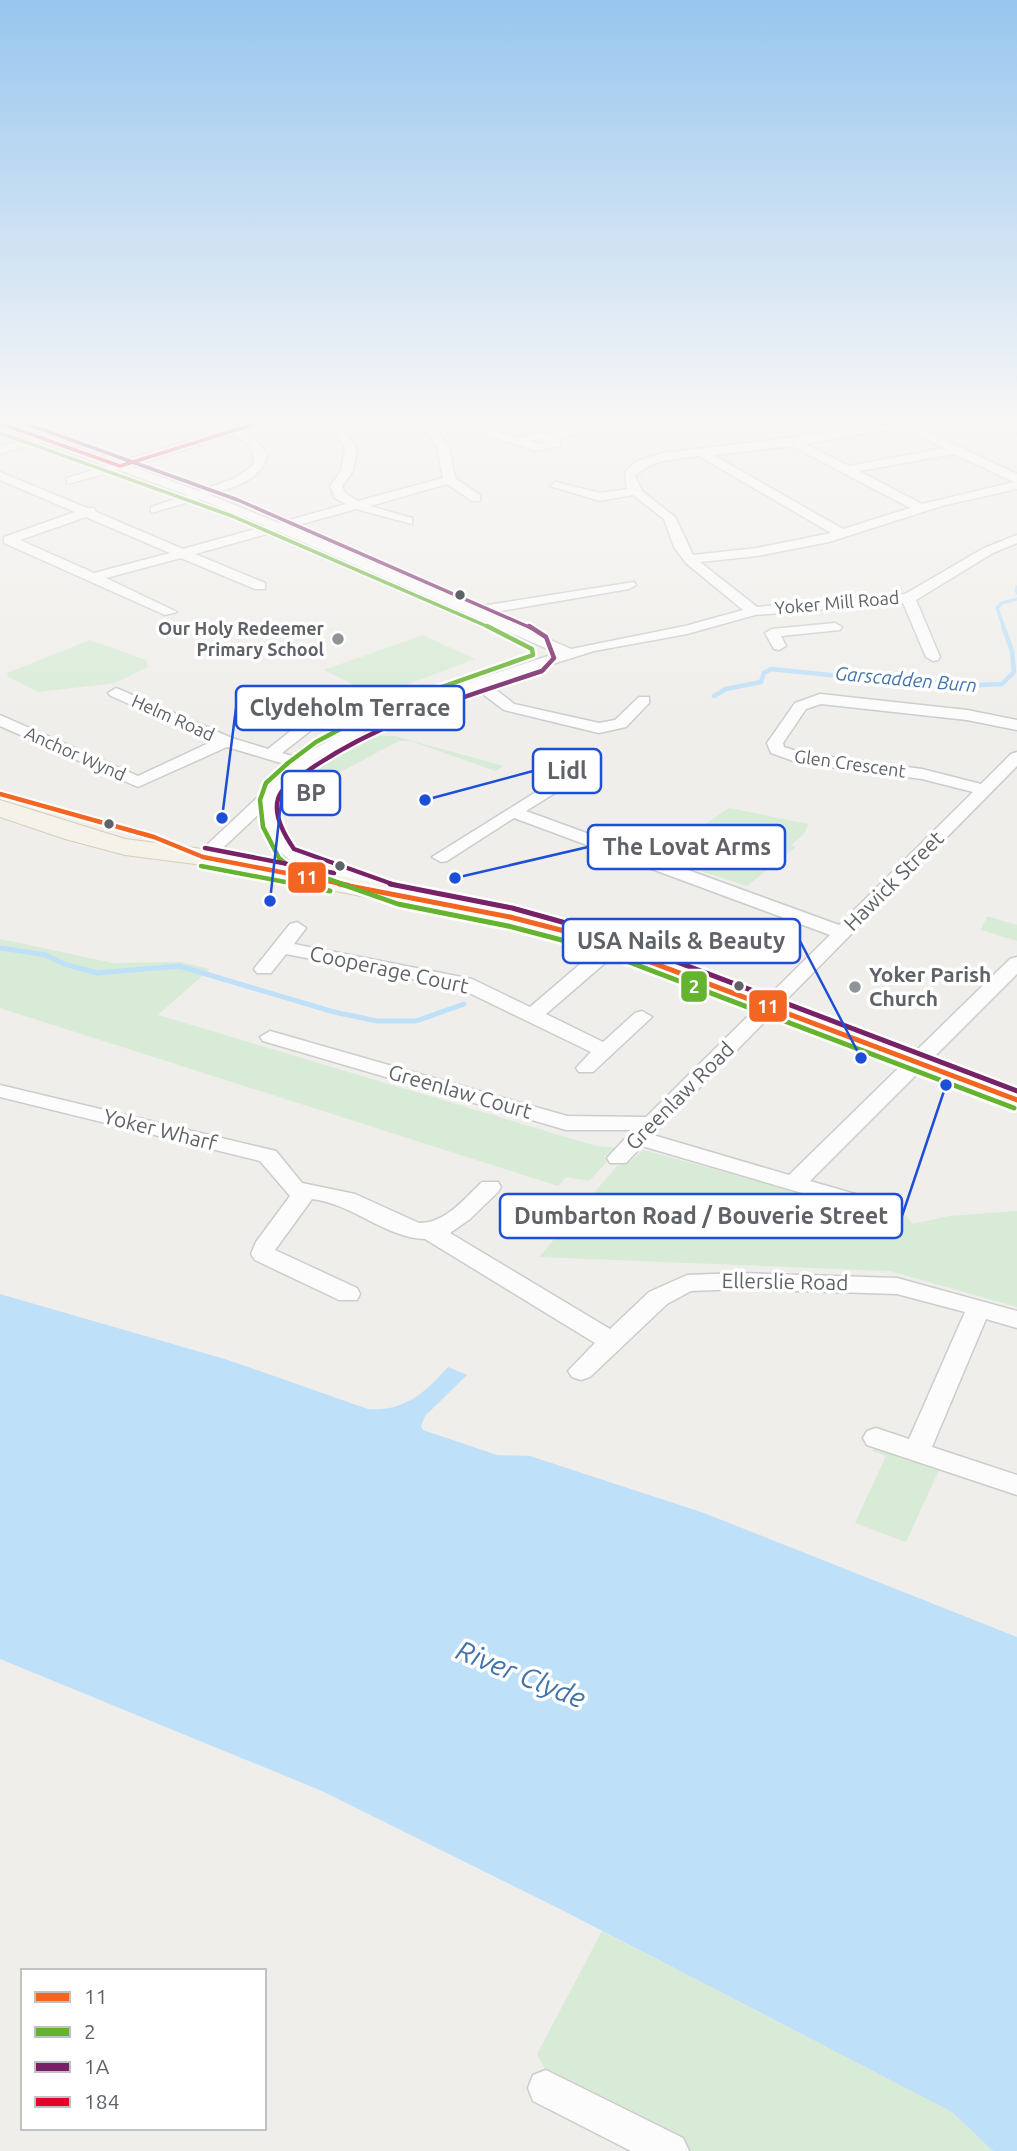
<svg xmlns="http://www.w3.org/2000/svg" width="1017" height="2151" viewBox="0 0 1017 2151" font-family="Ubuntu,sans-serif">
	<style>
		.green { fill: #d8ebd6 }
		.water { fill: #bfe0f9 }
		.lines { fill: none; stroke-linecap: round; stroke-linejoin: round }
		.stream-far2 { stroke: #bfe0f9; stroke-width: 3.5 }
		.stream-far1 { stroke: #bfe0f9; stroke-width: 4.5 }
		.stream { stroke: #bfe0f9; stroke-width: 5 }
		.street-casing { stroke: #cbcccc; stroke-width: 3 }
		.primary-casing { stroke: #d7ceb8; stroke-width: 2 }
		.street { fill: #fdfcfc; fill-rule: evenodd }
		.primary { fill: #f4f2e9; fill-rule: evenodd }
		.bus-1-far1-casing { stroke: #fff; stroke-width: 9 }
		.bus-1-casing { stroke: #fff; stroke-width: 10 }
		.bus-2-far2-casing { stroke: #fff; stroke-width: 7 }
		.bus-2-far1-casing { stroke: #fff; stroke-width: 9 }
		.bus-2-casing { stroke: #fff; stroke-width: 10 }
		.bus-3-far2-casing { stroke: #fff; stroke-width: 7 }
		.bus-3-far1-casing { stroke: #fff; stroke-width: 9 }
		.bus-3-casing { stroke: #fff; stroke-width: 10 }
		.bus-4-casing { stroke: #fff; stroke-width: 7 }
		.bus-1-far1 { stroke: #f26522; stroke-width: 4.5 }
		.bus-1 { stroke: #f26522; stroke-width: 5 }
		.bus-2-far2 { stroke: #65b32e; stroke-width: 3.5 }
		.bus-2-far1 { stroke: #65b32e; stroke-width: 4.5 }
		.bus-2 { stroke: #65b32e; stroke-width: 5 }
		.bus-3-far2 { stroke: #772166; stroke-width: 3.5 }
		.bus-3-far1 { stroke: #772166; stroke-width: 4.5 }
		.bus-3 { stroke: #772166; stroke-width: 5 }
		.bus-4 { stroke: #e4002b; stroke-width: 3.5 }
		.bus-dot { fill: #5f6368; stroke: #fff; stroke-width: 2.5 }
		.poi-dot { fill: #919496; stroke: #fff; stroke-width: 2.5 }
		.labels { text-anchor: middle; stroke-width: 7; stroke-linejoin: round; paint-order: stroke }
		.far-street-label { font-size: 18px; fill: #5f6368; stroke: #fff }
		.far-poi-label { font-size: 18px; font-weight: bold; fill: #5f6368; stroke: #fff; text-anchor: end }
		.far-water-label { font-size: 19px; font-style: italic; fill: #4174aa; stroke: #fff }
		.street-label { font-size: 21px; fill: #5f6368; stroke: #fff }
		.poi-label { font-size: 21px; font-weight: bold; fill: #5f6368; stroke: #fff; text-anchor: start }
		.near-water-label { font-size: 28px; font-style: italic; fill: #4174aa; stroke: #fff }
		.leader { fill: none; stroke: #1d4ed8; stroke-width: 2.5 }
		.callout-dot { fill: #1d4ed8; stroke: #fff; stroke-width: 2.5 }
		.callout { fill: #fff; stroke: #1d4ed8; stroke-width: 2.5 }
		.callout-label { font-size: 23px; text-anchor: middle; font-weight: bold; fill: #5f6368 }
		.line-badge { stroke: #fff; stroke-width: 2.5 }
		.badge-label { font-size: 19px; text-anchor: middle; font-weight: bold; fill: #fff }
	</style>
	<rect width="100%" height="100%" fill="#efeeea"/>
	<path class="green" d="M423,635L475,659L376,696L324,670Z
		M90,640L146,660L148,667L115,683L38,692L8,677L7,673Z
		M363,735L394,736L504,766L495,771L411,741H399L312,787L315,790L296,788L327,755Z
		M729,808L808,824L804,834L791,845L796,847L747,886L657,857Z
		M987,916L1017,925V941L981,930Z
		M0,939L113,963L181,962L210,969L158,1015L596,1146L617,1148L604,1157L607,1162L589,1181L566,1177L558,1186L0,1008Z
		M643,1150L862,1209L891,1215L904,1213L913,1224L949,1216L1017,1211V1307L890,1271L539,1257L617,1166L630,1162Z
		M874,1448L939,1470L906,1542L855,1523L886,1456L873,1451Z
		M602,1931L952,2112L993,2151H689L547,2073L537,2054Z"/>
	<path class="water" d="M0,1294L228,1360L368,1409C404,1412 426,1392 448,1367L467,1375L425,1416L421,1426L423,1430L497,1455L530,1456L704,1513L1017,1637V2151H993L952,2112L564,1911L322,1791L0,1659Z"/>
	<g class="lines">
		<path class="stream-far2" d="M1017,587V593
			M1004,628L997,608L1002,603L1017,599"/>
		<path class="stream-far1" d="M714,696L726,689L761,682L764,673L771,669L859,678L903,677L958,686L1002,684L1014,672L1012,651L1003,626"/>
		<path class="stream" d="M0,948L46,955L64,964L97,973L179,966L334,1012L377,1021H416L464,1004"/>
		<defs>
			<path id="street" d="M0,424H12L41,434L74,425L107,424L52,438L119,462L220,431L195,424L232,427L260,424L243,431L255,438L267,455C262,481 232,487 210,495L279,523L346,504L335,498L330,486L341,471L345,449L338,437L321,424C340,424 347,433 357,449L353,471L342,486L345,493L358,501L443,478L437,447L421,424H432L449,447L455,478L480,495V501H472L447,484L370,506L412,518V524L356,509L291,527L475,607L634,582L636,585L629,589L489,613L571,649L685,626L743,610L686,563L674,547L664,519L633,495L600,501L550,486L556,482L600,493L627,489L625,472L637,461L663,453L902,424L915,426L1017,474V489L945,505L829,542L757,556L700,562L757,607L905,594L984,548L1017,535V543L993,553L916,600L940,657L938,660L933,661L926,657L903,603L755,615L687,634L594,651L489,684L514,704L599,723L615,720L639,697H649V703L626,727L599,733L504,710L476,689L389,718L317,759L279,795C272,858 327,866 375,881L378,885L375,889L369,890C324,879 269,865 260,813L209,861L203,862L194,857L291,766L227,747L138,787L0,726V715L138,776L213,741L111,696L108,693L116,688L232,738L268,749L298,725H310V731L282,753L299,758L377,712L557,653L277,531L195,554L265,583V589H255L181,558L106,578L177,612L165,615L4,543V537L75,512L0,480V472L87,508H94L96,512L183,549L266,526L199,499L151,513V507L187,495L119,470L67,484V478L107,466L40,442L0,454V446L29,438L0,427ZM890,429L909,431L944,448L849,466L806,444ZM232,435C246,441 256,448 253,465L235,478L199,491L131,466ZM792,446L910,508L843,529L713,455ZM954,454L1014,482L922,504L859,471ZM699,456L831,533L757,548L693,555L675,517L642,491L635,476C653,459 676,459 699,456ZM86,517L170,553L94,573L20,540Z
				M454,424H471L518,438L536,433L548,435L584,424H601L561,439L560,446L536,451ZM536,439L548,442L537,444L528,441Z
				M998,424L1017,426V433L1000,426Z
				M835,623L842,627L840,630L781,636L786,646L779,650L774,649L765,633L772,629Z
				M820,694L967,710L1017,720V730L967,720L821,704L806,709L783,743L784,747L802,753L922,769L981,784L1011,754L1017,752V766L653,1135L789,1175L1010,959L1017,957V974L810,1181L890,1204L893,1209L890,1214H874L642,1146L626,1163H610L607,1158L633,1130H566L263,1041L260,1037L270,1031L277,1033L567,1116L646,1117L830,935L514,818L447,861L441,862L432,857L565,774L573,779L571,783L526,811L839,925L973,792L922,779L799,763L771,753L767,743L795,703Z
				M297,922L306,928L294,944L472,979L530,1007L606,942H620L623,946L620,950L546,1014L603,1042L635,1013L642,1011L652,1017L593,1072H579L576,1068L591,1052L459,988L286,954L271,973H257L254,969L257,965L290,924Z
				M0,1085L276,1151L302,1183L355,1194L419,1223C446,1223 464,1199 482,1182H498L501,1187L498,1192L470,1219L450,1233L610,1329L649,1292L687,1275L741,1273L897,1278L1017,1311V1328L986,1319L932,1447L1017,1475V1495L867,1445L863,1438L867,1431L876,1428L909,1439L965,1312L897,1294L741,1289L691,1291L667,1304L590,1377L581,1380L572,1377L568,1371L595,1343L425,1239C386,1238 353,1204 312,1199L275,1250L357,1288L360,1294L357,1300H339L255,1260L251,1254L256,1242L290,1196L260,1161L0,1097Z
				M546,2070L683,2138L689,2151H631L533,2101L528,2088L533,2075Z"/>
			<path id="primary" d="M0,800L125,839L203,849L510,909L586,928L1017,1089V1110L566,940L508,925L203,865L125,855L65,839L0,817Z"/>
		</defs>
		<use href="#street" class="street-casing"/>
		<use href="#primary" class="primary-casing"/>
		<use href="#street" class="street"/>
		<use href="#primary" class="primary"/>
		<defs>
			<path id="bus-1-far1" d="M0,794L154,837L203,857L348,885"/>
			<path id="bus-1" d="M339,884L510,917L576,934L1017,1100"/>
			<path id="bus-2-far2" d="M0,433L232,516L491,628"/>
			<path id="bus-2-far1" d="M201,866L301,885
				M346,885L286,864L279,858L263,827L260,800L266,783L288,763L316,742L376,710L533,655L532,649L487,626"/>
			<path id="bus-2" d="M292,884L330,891
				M341,884L398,904L508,926L592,948L1014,1108"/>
			<path id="bus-3-far2" d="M27,424L238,500L531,628"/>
			<path id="bus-3-far1" d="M205,848L334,873
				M395,885L294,849C285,836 273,816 278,799C282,785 298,778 309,770C380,721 461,698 542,671L554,658L546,637L529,626"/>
			<path id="bus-3" d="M390,884L512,908L598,932L1017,1091"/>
			<path id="bus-4" d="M2,424L120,466L255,424"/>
		</defs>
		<use href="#bus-1-far1" class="bus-1-far1-casing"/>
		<use href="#bus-1" class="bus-1-casing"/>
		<use href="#bus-2-far2" class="bus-2-far2-casing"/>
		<use href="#bus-2-far1" class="bus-2-far1-casing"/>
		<use href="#bus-2" class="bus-2-casing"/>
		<use href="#bus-3-far2" class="bus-3-far2-casing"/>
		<use href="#bus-3-far1" class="bus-3-far1-casing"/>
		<use href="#bus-3" class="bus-3-casing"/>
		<use href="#bus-4" class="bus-4-casing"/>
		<use href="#bus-1-far1" class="bus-1-far1"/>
		<use href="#bus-1" class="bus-1"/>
		<use href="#bus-2-far2" class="bus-2-far2"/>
		<use href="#bus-2-far1" class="bus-2-far1"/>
		<use href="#bus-2" class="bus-2"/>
		<use href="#bus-3-far2" class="bus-3-far2"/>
		<use href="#bus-3-far1" class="bus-3-far1"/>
		<use href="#bus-3" class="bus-3"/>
		<use href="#bus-4" class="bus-4"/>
	</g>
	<linearGradient id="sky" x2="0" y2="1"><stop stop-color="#97c6ef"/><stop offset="0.58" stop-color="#f8f7f6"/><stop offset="1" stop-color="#f8f7f6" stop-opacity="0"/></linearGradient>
	<rect width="1017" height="725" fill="url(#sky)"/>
	<g class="bus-dot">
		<circle cx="460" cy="595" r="6"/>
		<circle cx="109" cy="824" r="6"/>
		<circle cx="340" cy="866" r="6"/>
		<circle cx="739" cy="986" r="6"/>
	</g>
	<g class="poi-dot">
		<circle cx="338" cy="639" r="7"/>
		<circle cx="855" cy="987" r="7"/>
	</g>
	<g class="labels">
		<g class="far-street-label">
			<text transform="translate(837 603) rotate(-5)" y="6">Yoker Mill Road</text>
			<text transform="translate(173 718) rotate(24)" y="6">Helm Road</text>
			<text transform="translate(75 754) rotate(24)" y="6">Anchor Wynd</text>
			<text transform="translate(850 764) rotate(8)" y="6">Glen Crescent</text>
		</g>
		<g class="far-poi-label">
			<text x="324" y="635">Our Holy Redeemer<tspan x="324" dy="21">Primary School</tspan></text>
		</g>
		<g class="far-water-label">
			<text transform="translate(906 679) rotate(5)" y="7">Garscadden Burn</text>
		</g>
		<g class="street-label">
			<text transform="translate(894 881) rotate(-45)" y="7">Hawick Street</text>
			<text transform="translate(389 970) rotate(12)" y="7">Cooperage Court</text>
			<text transform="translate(460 1092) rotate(16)" y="7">Greenlaw Court</text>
			<text transform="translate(680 1096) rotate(-45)" y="7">Greenlaw Road</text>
			<text transform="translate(160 1130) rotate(14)" y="7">Yoker Wharf</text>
			<text transform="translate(785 1282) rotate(1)" y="7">Ellerslie Road</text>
		</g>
		<g class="poi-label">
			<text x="869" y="982">Yoker Parish<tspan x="869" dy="24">Church</tspan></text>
		</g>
		<g class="near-water-label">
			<text transform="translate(521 1674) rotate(22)" y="10">River Clyde</text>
		</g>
	</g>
	<path class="leader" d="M222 818L236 708M425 800L533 771M270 901L282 793M455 878L588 847M861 1058L800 941M946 1085L902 1216"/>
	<g class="callout-dot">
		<circle cx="222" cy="818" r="7"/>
		<circle cx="425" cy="800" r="7"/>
		<circle cx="270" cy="901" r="7"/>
		<circle cx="455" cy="878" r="7"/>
		<circle cx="861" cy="1058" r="7"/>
		<circle cx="946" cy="1085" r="7"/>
	</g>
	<g class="callout">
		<rect x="236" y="686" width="228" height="44" rx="7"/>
		<rect x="533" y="749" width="68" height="44" rx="7"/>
		<rect x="282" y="771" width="58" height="44" rx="7"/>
		<rect x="588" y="825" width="197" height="44" rx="7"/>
		<rect x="563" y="919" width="237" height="44" rx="7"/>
		<rect x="500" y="1194" width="402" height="44" rx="7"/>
	</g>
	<g class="callout-label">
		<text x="350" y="716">Clydeholm Terrace</text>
		<text x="567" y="779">Lidl</text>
		<text x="311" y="801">BP</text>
		<text x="687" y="855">The Lovat Arms</text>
		<text x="681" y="949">USA Nails &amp; Beauty</text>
		<text x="701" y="1224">Dumbarton Road / Bouverie Street</text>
	</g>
	<g class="line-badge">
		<rect x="287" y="861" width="40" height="33" rx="7" fill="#f26522"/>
		<rect x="680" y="970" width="28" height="33" rx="7" fill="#65b32e"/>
		<rect x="748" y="989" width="40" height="34" rx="7" fill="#f26522"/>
	</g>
	<g class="badge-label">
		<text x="307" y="884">11</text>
		<text x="694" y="993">2</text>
		<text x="768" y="1013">11</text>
	</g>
	<rect x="21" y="1969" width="245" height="161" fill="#ffffff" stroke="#bfc1c3" stroke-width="2"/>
	<rect x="35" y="1992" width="35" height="10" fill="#f26522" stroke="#bfc1c3" stroke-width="2"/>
	<text x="84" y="2004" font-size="21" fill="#5f6368">11</text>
	<rect x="35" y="2027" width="35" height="10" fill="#65b32e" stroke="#bfc1c3" stroke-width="2"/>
	<text x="84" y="2039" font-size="21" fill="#5f6368">2</text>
	<rect x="35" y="2062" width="35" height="10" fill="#772166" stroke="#bfc1c3" stroke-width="2"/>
	<text x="84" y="2074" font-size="21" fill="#5f6368">1A</text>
	<rect x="35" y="2097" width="35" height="10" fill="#e4002b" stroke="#bfc1c3" stroke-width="2"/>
	<text x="84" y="2109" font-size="21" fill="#5f6368">184</text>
</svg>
